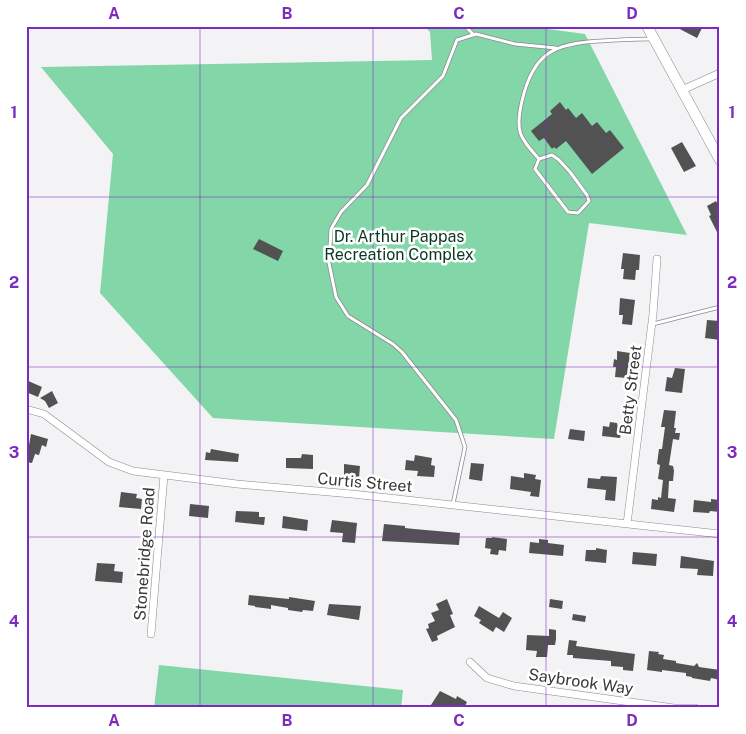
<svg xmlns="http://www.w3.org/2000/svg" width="746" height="734" viewBox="0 0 746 734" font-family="'Public Sans',sans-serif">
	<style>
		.green { fill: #82d6a7 }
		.building { fill: #525253 }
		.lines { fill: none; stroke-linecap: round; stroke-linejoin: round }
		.lane-casing { stroke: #8b8b8d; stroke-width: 4.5 }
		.street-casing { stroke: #8b8b8d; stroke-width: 8 }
		.secondary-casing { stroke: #8b8b8d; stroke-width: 11 }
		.lane { stroke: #fff; stroke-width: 3 }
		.street { stroke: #fff; stroke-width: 7 }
		.secondary { stroke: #fff; stroke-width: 10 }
		.grid { fill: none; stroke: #7b2cbf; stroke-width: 1; stroke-opacity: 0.55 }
		.labels { text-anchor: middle; stroke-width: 5; stroke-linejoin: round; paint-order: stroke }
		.park-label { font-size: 16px; fill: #0a3621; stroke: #fff }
		.street-label { font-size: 16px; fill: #383838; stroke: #fff }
		.neatline { fill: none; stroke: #7b2cbf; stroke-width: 2 }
		.grid-label { font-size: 16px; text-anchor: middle; font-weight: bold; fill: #7b2cbf }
	</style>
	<rect width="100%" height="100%" fill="#f3f3f5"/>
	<path class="green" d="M424,26H525L585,34L687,235L589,223L554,439L213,418L100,293L113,154L41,67L432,60L430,32Z
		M159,665L403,690L401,708H154Z"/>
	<path class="building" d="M674,26H703L697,38Z
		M560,102L566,110L568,108L576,118L582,113L592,126L597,122L606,133L610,130L624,148L592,174L566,141L556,149L554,147L552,149L544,138L539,141L531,131L552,114L550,111Z
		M682,142L696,166L684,172L671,148Z
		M716,201L720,209V238L709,216L711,215L707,206Z
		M259,239L283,251L278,261L253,249Z
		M623,253L640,255L639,270H636L635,280L623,279L624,269H621Z
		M620,298L635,300L632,325L622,324L623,315H619Z
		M707,320L720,321V340L705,338Z
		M617,351L630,353L627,378L615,377L616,367H613L614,359L617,360Z
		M675,368L685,369L682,393L665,391L667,377L672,378Z
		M26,380L42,387L38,397L26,392Z
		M52,391L58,403L49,408L45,401L40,398Z
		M664,410L676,411L674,428H676L675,433H680L679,440L673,439L669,465L673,466L674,471L673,481H669L668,498L676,499L674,512L651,509L652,499L658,500V497L661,498L663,480L658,479L660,465L657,464L659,449H662L665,427H661Z
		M610,422L617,423L618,428H622L620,438L602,436L603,426L609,427Z
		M570,429L585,431L584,441L568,439Z
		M31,434L48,439L46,447L42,445L39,455L35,454L32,463L26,462Z
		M211,449L239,454L238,462L205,460L206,452L210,453Z
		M302,454L313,455V469L286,468V458H301Z
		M415,455L432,458L431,465L435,466L434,477L417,476L418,471L405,470L406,460L414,461Z
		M471,463L484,464L482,481L469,479Z
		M344,464L360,466L359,478L344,476Z
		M524,473L536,475L535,479L541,480L539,497L530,496L531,492L510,489L511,476L524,478Z
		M601,476L617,477L615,501L605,500L606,490L587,488L588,478L600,479Z
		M121,492L137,494L136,498L142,499L141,509L119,507Z
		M711,499L720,500V512L710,511L709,513L693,512L694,500L711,502Z
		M190,504L209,506L208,518L189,516Z
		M236,511L259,512V517H265L264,525L235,522Z
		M283,516L308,520L307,531L282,528Z
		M332,520L357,523L355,543L342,542L343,533L330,532Z
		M384,524L405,526V528L414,529L460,533L459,545L382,541Z
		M492,537L507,539L506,551L499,550L498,555L490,554L491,549L485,548L486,538H492Z
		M539,539L548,540V543L564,545L563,556L529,553L530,542L539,543Z
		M596,548L607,550L606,563L585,561L586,550H596Z
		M633,552L657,554L656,566L632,564Z
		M681,556L714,561L713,576L697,575L698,569L680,568Z
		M97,563L115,564L114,571L123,572L122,583L95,581Z
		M249,595L289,599V597L315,601L313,611L303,610L302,612L288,610V608L271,605V609L255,607V606L248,605Z
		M447,599L453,614L450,615L455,627L437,636L438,640L432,642L426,629L429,628L428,624L435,621L431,613L439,610L436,604Z
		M550,599L563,601L562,609L549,607Z
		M329,604L361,606L359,620L327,615Z
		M479,606L499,618L503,612L512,618L504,632L496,627L493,632L479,623L481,620L474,616Z
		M573,614L586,616L585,622L572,620Z
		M549,629L556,630V639L555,645H548L547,657H536L537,651L526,650L527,635L549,636Z
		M569,640L577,641L576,646L635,654L633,671L623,670V667L611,666V661L573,658V655H567Z
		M649,651L659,652L658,654L664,655L663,659L676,661V663L694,666L697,663L699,667L720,670V680L711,678L710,681L692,678V677L686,676V673L662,670V672L647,670Z
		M440,691L456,699L457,696L467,702L464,708H429Z"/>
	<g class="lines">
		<defs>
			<path id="lane" d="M465,26L474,35
				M539,159L535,169L568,212L578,213L589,201L587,195L570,172L559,160L552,155L539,159C519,137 515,131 522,101C533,53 554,43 601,41C617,40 634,39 650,39
				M653,324L720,307
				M453,504L465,447L456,420L402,352L393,344L348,316L336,297L329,263L331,229L341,212L367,185L401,118L443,76L457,40L476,34L515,44L556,48"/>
			<path id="street" d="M682,90L720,73
				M26,409L44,414L109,462L133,471L237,484L352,494L720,534
				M627,524L653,314L657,259
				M151,634L164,475
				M470,662L487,678L514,686L674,708H695"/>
			<path id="secondary" d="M647,26L720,160"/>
		</defs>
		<use href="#lane" class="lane-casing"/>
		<use href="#street" class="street-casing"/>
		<use href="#secondary" class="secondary-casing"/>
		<use href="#lane" class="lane"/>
		<use href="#street" class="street"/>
		<use href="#secondary" class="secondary"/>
	</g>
	<path class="grid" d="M200,26V708M373,26V708M546,26V708M26,197H720M26,367H720M26,537H720"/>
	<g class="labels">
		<g class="park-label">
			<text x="399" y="242">Dr. Arthur Pappas<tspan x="399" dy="18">Recreation Complex</tspan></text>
		</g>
		<g class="street-label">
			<text transform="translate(630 390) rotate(-83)" y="6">Betty Street</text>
			<text transform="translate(365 482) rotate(5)" y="6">Curtis Street</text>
			<text transform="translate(144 554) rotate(-86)" y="6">Stonebridge Road</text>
			<text transform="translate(581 681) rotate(8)" y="6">Saybrook Way</text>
		</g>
	</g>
	<rect width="746" height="734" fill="none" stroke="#ffffff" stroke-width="55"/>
	<rect x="28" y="28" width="690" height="678" class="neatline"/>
	<g class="grid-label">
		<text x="114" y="19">A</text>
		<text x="287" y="19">B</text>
		<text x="459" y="19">C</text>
		<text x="632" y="19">D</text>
		<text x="14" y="118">1</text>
		<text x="732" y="118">1</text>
		<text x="14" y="288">2</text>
		<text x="732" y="288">2</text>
		<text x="14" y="458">3</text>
		<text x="732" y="458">3</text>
		<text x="14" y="627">4</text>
		<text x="732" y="627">4</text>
		<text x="114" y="726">A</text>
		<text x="287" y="726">B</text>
		<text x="459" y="726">C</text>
		<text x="632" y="726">D</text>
	</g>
</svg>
